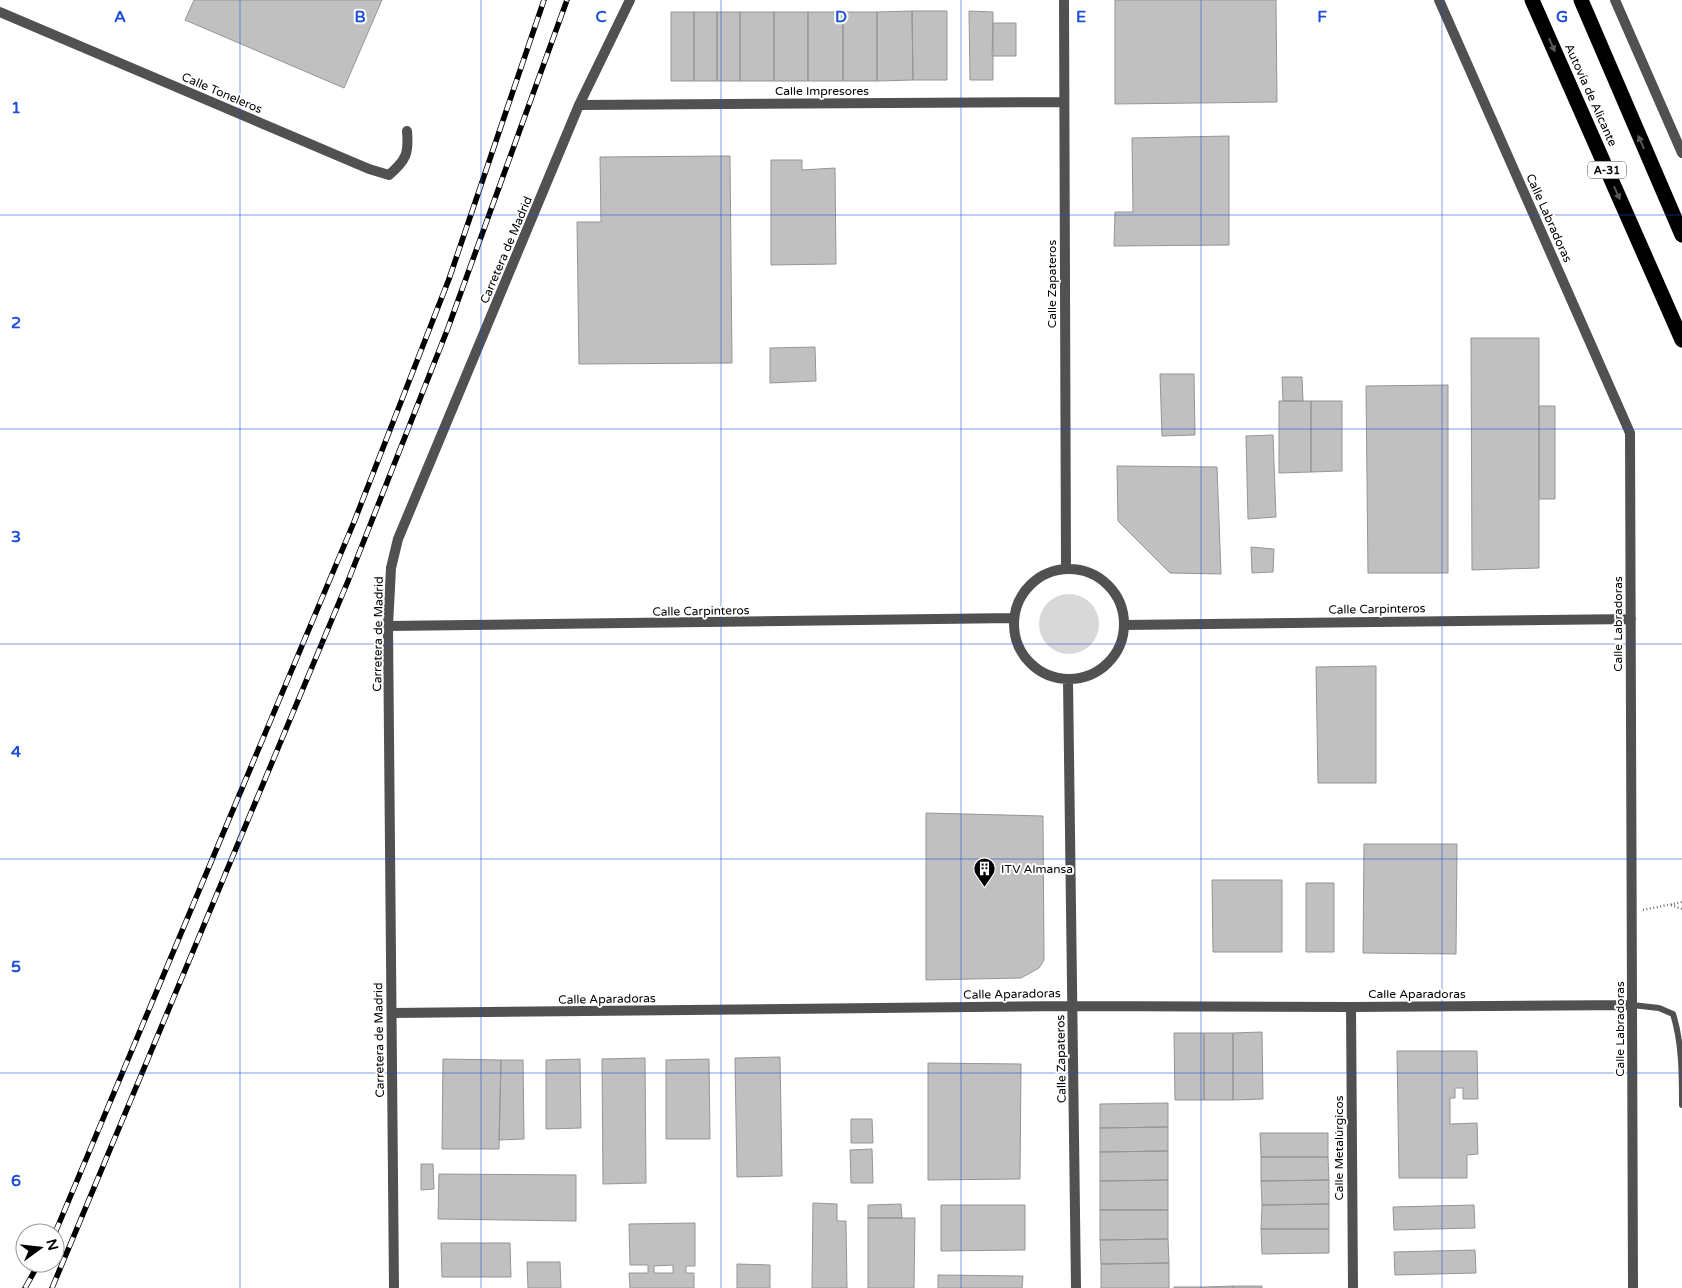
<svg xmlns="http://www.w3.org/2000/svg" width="1682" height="1288" viewBox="0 0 1682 1288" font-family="'Varela Round',sans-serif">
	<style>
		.green { fill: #d8d8d8 }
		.building { fill: #c0c0c0; stroke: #959595; fill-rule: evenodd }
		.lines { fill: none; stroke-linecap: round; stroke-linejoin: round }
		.path { stroke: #737373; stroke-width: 2.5; stroke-dasharray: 1 2.5; stroke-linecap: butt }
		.lane { stroke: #515151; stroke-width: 6 }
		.street { stroke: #515151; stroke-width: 10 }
		.highway { stroke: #000; stroke-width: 15 }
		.rail-casing { stroke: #000; stroke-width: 5.5 }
		.rail { stroke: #fff; stroke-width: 4; stroke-dasharray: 11; stroke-linecap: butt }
		.oneway { fill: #595959 }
		.grid { fill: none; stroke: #1d4ed8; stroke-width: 1; stroke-opacity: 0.55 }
		.labels { text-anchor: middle; stroke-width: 4; stroke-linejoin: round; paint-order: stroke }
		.shield { fill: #fff; stroke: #4c4c4c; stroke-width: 1 }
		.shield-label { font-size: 11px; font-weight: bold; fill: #000 }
		.street-label { font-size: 12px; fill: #000; stroke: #fff }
		.poi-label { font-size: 12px; fill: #000; stroke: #fff; text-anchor: start }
		.grid-label { font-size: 16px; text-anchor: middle; font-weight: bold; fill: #1d4ed8; stroke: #fff; stroke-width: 4; stroke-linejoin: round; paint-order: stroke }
	</style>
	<rect width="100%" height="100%" fill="#fff"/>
	<path class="green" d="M1039 624a30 30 0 1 1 60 0a30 30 0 1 1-60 0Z"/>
	<path class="building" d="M194,0H382L344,88L185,20Z
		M1115,0H1276L1277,102L1115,104Z
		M912,11H947V80H913Z
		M912,11L913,80L877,81V12Z
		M969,11L993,12V80H970Z
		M671,12H694V81H671Z
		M694,12H717V81H694Z
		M717,12H740V81H717Z
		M740,12H774V81H740Z
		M774,12H808V81H774Z
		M808,12H843V81H808Z
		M843,12H877V81H843Z
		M993,23H1016V56H992Z
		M1229,136V245L1114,246L1115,212H1133L1132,138Z
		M730,156L732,363L579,364L577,222H601L600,157Z
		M771,160H802V170L835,168L836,264L771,265Z
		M1471,338H1539V568L1472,570Z
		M815,347L816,381L770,383V348Z
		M1160,374H1194L1195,435L1162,436Z
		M1282,377H1302L1303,401H1283Z
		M1448,385V573H1368L1366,386Z
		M1279,401H1311V472L1279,473Z
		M1311,401H1342V471L1311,472Z
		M1539,406H1555V499H1539Z
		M1273,435L1276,517L1248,519L1246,436Z
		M1117,466L1217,467L1221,574L1170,573L1118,521Z
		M1251,547L1274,549L1273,572L1252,573Z
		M1376,666V783H1318L1316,667Z
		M926,813L1043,816L1044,960L1039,968L1021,978L926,980Z
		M1364,844H1457L1456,954L1363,953Z
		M1212,880H1282V952H1213Z
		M1306,883H1334V952H1306Z
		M1262,1032L1263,1099L1233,1100V1033Z
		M1174,1033H1204V1100H1175Z
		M1204,1033H1233V1100H1204Z
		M1397,1051H1477L1478,1099H1463V1088H1455V1098H1450V1124L1477,1123L1478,1154L1467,1155V1178H1399Z
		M780,1057L782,1176L737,1177L735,1058Z
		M645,1058L646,1183L603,1184L602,1059Z
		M443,1059L501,1060L499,1149H442Z
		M580,1059L581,1128L546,1129V1060Z
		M709,1059L710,1139H666V1060Z
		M501,1060H523L524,1139L499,1140Z
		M928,1063L1021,1064L1020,1179L928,1180Z
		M1168,1103V1127L1100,1128V1104Z
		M851,1119H872L873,1143H851Z
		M1168,1127V1151L1100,1152V1128Z
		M1260,1133H1328V1157H1261Z
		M872,1149L873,1183H851L850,1150Z
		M1168,1151V1180L1100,1181V1152Z
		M1261,1157H1328L1329,1180L1261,1181Z
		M421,1164H433L434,1189L421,1190Z
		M439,1174L576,1175V1221L438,1219Z
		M1168,1180V1210H1100V1181Z
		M1329,1180V1204L1262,1205L1261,1181Z
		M813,1203L837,1204V1221H846L847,1288H812Z
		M901,1204L902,1218H868V1205Z
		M1329,1204V1229H1261L1262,1205Z
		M941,1205H1025V1250L941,1251Z
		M1474,1205L1475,1228L1394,1230L1393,1207Z
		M1100,1210H1168V1239L1100,1240Z
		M868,1218H915L914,1288H868Z
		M695,1223V1266H686V1273H694V1288H630L629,1273H648V1265H630L629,1224ZM673,1265V1273H654V1266Z
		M1261,1229H1329V1253L1262,1254Z
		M1168,1239L1169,1263L1101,1264L1100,1240Z
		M441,1243H510L511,1277H442Z
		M1475,1250L1476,1273L1395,1275L1394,1252Z
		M527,1262H560L561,1288H528Z
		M1169,1263V1288H1101V1264Z
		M737,1264L770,1265V1288H737Z
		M938,1275L1023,1276L1022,1288H938Z
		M1233,1286H1262V1288H1233Z
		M1233,1286V1288H1204V1287Z
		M1174,1287H1204V1288H1174Z"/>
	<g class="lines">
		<path class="path" d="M1671,905L1682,909
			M1643,910L1682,902"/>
		<path class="lane" d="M1632,1005L1659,1008L1673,1014C1682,1042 1682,1075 1682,1105"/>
		<path class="street" d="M1064,0L1066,569
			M1439,0L1630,433L1633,1288
			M1615,0L1682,153
			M0,12L369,169L389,175C406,160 409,154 407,131
			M579,105L1064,102
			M1014 624a55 55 0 1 1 110 0a55 55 0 1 1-110 0Z
			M1124,625L1631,619
			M388,626L1014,618
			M1068,680L1076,1288
			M1351,1007L1353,1288
			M392,1013L1073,1006L1351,1007L1632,1005
			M394,1288L388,626L391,568L398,539L579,105L630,0"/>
		<path class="highway" d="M1532,0L1682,340
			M1581,0L1682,235"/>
		<defs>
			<path id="rail" d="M55,1233L354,522L449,279L544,0
				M25,1288L39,1263
				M52,1288L348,581L448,328L567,0"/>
		</defs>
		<use href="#rail" class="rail-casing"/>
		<use href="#rail" class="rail"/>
	</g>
	<defs><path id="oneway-solid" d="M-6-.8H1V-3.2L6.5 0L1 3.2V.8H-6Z" transform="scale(1.25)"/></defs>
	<g class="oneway">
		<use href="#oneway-solid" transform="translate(1552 45) rotate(66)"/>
		<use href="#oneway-solid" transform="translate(1641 142) rotate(-114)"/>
		<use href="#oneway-solid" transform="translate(1617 193) rotate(66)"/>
	</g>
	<path class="grid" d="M240,0V1288M481,0V1288M721,0V1288M961,0V1288M1201,0V1288M1442,0V1288M0,215H1682M0,429H1682M0,644H1682M0,859H1682M0,1073H1682"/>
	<defs>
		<symbol id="building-pin" viewBox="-11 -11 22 30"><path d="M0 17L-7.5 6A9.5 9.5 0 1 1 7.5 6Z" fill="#000" stroke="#fff"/><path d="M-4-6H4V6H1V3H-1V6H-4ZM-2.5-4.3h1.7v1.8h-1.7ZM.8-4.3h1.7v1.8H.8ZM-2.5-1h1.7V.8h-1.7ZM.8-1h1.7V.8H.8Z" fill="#fff"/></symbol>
	</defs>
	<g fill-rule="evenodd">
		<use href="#building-pin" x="972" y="856" width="25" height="34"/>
	</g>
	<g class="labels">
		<rect class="shield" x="1588" y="161.5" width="38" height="17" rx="4"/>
		<g class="shield-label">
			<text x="1607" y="174">A-31</text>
		</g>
		<g class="street-label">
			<text x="822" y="95">Calle Impresores</text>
			<text transform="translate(222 93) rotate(23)" y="4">Calle Toneleros</text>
			<text transform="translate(1591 95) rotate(66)" y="4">Autovía de Alicante</text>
			<text transform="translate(1549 218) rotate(66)" y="4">Calle Labradoras</text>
			<text transform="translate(506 250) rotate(-67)" y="4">Carretera de Madrid</text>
			<text transform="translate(1052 284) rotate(-90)" y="4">Calle Zapateros</text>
			<text transform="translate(1377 609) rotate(-1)" y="4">Calle Carpinteros</text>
			<text transform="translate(701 611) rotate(-1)" y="4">Calle Carpinteros</text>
			<text transform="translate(1618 624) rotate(-90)" y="4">Calle Labradoras</text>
			<text transform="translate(378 634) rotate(-89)" y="4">Carretera de Madrid</text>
			<text transform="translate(1012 994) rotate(-1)" y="4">Calle Aparadoras</text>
			<text x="1417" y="998">Calle Aparadoras</text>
			<text transform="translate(607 999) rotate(-1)" y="4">Calle Aparadoras</text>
			<text transform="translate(1620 1029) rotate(-90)" y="4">Calle Labradoras</text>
			<text transform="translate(379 1040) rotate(-91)" y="4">Carretera de Madrid</text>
			<text transform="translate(1061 1059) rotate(-91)" y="4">Calle Zapateros</text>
			<text transform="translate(1339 1148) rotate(-90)" y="4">Calle Metalúrgicos</text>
		</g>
		<g class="poi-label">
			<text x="1001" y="873">ITV Almansa</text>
		</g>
	</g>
	<g class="grid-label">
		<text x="120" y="22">A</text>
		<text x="360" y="22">B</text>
		<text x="601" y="22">C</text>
		<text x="841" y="22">D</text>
		<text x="1081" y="22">E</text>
		<text x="1322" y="22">F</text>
		<text x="1562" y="22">G</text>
		<text x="16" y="113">1</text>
		<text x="16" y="328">2</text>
		<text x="16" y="542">3</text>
		<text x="16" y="757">4</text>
		<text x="16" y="972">5</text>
		<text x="16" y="1186">6</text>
	</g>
	<g transform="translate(40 1248) rotate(75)"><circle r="24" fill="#ffffff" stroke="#999999"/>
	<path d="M0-4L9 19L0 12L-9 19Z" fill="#000000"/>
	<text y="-8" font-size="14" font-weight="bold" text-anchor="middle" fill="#000000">N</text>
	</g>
</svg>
